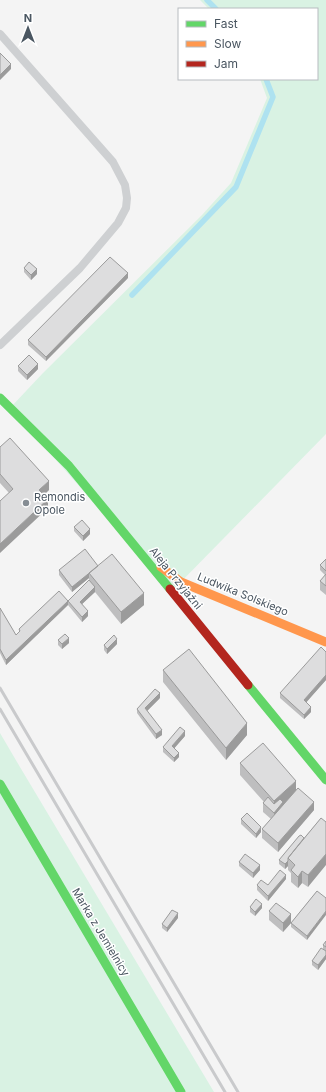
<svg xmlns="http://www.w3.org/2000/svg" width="326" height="1092" viewBox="0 0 326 1092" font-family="Inter,sans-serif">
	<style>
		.green { fill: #d9f2e3 }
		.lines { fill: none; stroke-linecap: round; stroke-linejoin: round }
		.stream { stroke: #aee2f0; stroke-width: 5.5 }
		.lane { stroke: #ced0d2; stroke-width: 8 }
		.fast { stroke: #63d668; stroke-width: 9 }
		.slow { stroke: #ff974d; stroke-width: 9 }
		.jam { stroke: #b3261e; stroke-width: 9 }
		.rail { stroke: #c9cacc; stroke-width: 3 }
		.wall { fill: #bebebf }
		.shaded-wall { fill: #9b9b9b }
		.building { fill: #ddddde; stroke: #9b9b9b }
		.poi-dot { fill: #868d94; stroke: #fff; stroke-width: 1.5 }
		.labels { text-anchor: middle; stroke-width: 3; stroke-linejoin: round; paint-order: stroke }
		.poi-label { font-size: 11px; fill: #4a5661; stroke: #fff; text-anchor: start }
		.street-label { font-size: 11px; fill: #4a5661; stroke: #fff }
	</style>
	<rect width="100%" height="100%" fill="#f4f4f4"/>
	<path class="green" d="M200,0H326V434L172,591L10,408L43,373L202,215L231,183L267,98L260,79H317V9H209Z
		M0,733L17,762L214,1092H0Z"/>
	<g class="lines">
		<path class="stream" d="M207,0L216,9
			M132,295L236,187L273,97L266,79"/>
		<path class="lane" d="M0,34L113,162L125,185L127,198L126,208L118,223L80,268L0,345"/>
		<path class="fast" d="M0,398L69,466L170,589
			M248,685L326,780
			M0,784L181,1092"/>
		<path class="slow" d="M161,567L181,582L326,642"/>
		<path class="jam" d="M170,589L248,685"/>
		<path class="rail" d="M0,688L238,1092
			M0,709L225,1092"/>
	</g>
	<path class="wall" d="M24,268L37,274L31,280L24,272Z
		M128,278L46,361L28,345V340Z
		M18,366L38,369L27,380L18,371Z
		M0,447L49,490L44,495L48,508L9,493L0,483Z
		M74,527L90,534L83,541L74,531Z
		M326,559V595L320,590V581L325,575L320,570V565Z
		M98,566L144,605L121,624L95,592L82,604L88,616L82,622L68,605V601L89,580V578L72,592L59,575V570Z
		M68,605L6,665L0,653V608L16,635L19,632V629Z
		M58,640L69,643L62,649L58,645Z
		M117,644L107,654L104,650V645Z
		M326,652V680L306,702L311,712L304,719L280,698V693Z
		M163,670L247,735L226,760L163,682Z
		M160,698L147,711L162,735L156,739L137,713V709Z
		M185,736L174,748L179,757L174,762L163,752V747Z
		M240,763L296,789L314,810L278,852L262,838V829L271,819L263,812V803L264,802L240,775Z
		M321,818L308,887L302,883L298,888L291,882V873L288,870V866L285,869L279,864V860L304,838Z
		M241,819L261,832L256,838L241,824Z
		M239,862L260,870L253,878L239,866Z
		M286,879L268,901L257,890V885H268Z
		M317,891L307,940L291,927V923Z
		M250,907L262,908L255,916L250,912Z
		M269,911L291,923L283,932L269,920Z
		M178,918L167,932L162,928V924Z
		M326,941V959L318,970L312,965V961L323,949V945Z"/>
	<path class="shaded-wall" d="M11,64V69L0,80V75Z
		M37,269V274L31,280V275Z
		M128,273V278L46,361V357Z
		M38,364V369L27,380V375Z
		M49,481V490L39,499V490Z
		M48,499V508L0,553V544Z
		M90,529V534L83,541V536Z
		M89,573V578L72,592V587Z
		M95,587V592L80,606V602Z
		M144,593V605L121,624V612Z
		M68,601V605L6,665V660Z
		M88,611V616L82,622V617Z
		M69,638V643L62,649V644Z
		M117,639V644L107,654V649Z
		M326,675V680L304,705V700Z
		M160,693V698L145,713V708Z
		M311,707V712L304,719V715Z
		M247,723V735L226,760V748Z
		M162,730V735L156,739V734Z
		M185,731V736L172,751V746Z
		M179,753V757L174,762V758Z
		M296,781V793L283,805V811L274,821V801Z
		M314,802V810L278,852V843Z
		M261,827V832L256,838V834Z
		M326,854V865L308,887V875Z
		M288,861V866L285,869V864Z
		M260,865V870L253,878V873Z
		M302,871V883L298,888V877Z
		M286,875V879L268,901V896Z
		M262,904V908L255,916V912Z
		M326,911V915L307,940V936Z
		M178,913V918L167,932V928Z
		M291,914V923L283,932V923Z
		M326,955V959L318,970V965Z"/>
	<path class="building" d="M0,53L11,64L0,75Z
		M110,257L128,273L46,357L28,340Z
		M29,262L37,269L31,275L24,268Z
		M29,355L38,364L27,375L18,366Z
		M10,438L49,481L39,490L48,499L0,544V501L13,489L0,474V447Z
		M82,520L90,529L83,536L74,527Z
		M85,549L98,566L72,587L59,570Z
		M112,554L144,593L121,612L89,573Z
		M326,559V571L320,565Z
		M326,574V586L320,581Z
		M89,580L95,587L80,602L88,611L82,617L68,601Z
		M59,591L68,601L6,660L0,649V608L16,635L20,631L19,629Z
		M65,634L69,638L62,644L58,640Z
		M114,635L117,639L107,649L104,645Z
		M321,647L326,652V675L304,700L311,707L304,715L280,693Z
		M189,649L247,723L226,748L163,670Z
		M155,689L160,693L145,708L162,730L156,734L137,709Z
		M180,727L185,731L172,746L179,753L174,758L163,747Z
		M263,743L296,781L274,801L240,763Z
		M298,788L314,802L278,843L262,829Z
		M268,797L274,804L280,799L283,802L274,813L263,803Z
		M247,813L261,827L256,834L241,819Z
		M321,818L326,822V854L308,875L302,871L298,877L291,870L295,865L288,858Z
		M301,835L304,838L288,858V861L285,864L279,860L299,836Z
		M245,854L260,865L253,873L239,862Z
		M280,870L286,875L268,896L257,885L261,880L268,885Z
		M317,891L326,898V911L307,936L291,923Z
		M256,899L262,904L255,912L250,907Z
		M276,903L291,914L283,923L269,911Z
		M172,910L178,913L167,928L162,924Z
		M326,941V947L323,945Z
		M321,948L326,951V955L318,965L312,961Z"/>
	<circle class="poi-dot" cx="26" cy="503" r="4"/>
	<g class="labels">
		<g class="poi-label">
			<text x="34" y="501">Remondis<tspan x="34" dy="13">Opole</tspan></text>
		</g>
		<g class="street-label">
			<text transform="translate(176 578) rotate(51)" y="4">Aleja Przyjaźni</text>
			<text transform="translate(243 594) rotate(22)" y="4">Ludwika Solskiego</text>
			<text transform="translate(101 932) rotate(59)" y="4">Marka z Jemielnicy</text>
		</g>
	</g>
	<rect x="178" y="8" width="140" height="72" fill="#ffffff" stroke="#b7bbc0"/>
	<rect x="186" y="21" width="20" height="6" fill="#63d668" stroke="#b7bbc0"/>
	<text x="214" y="28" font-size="12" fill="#4a5661">Fast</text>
	<rect x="186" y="41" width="20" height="6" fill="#ff974d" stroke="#b7bbc0"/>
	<text x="214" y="48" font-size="12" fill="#4a5661">Slow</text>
	<rect x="186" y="61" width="20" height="6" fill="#b3261e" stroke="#b7bbc0"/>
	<text x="214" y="68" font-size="12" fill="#4a5661">Jam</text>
	<g transform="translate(28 28)" stroke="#ffffff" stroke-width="3" paint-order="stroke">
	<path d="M0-3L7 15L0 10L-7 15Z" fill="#4a5661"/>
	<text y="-6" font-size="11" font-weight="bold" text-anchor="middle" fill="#4a5661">N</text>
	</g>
</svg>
